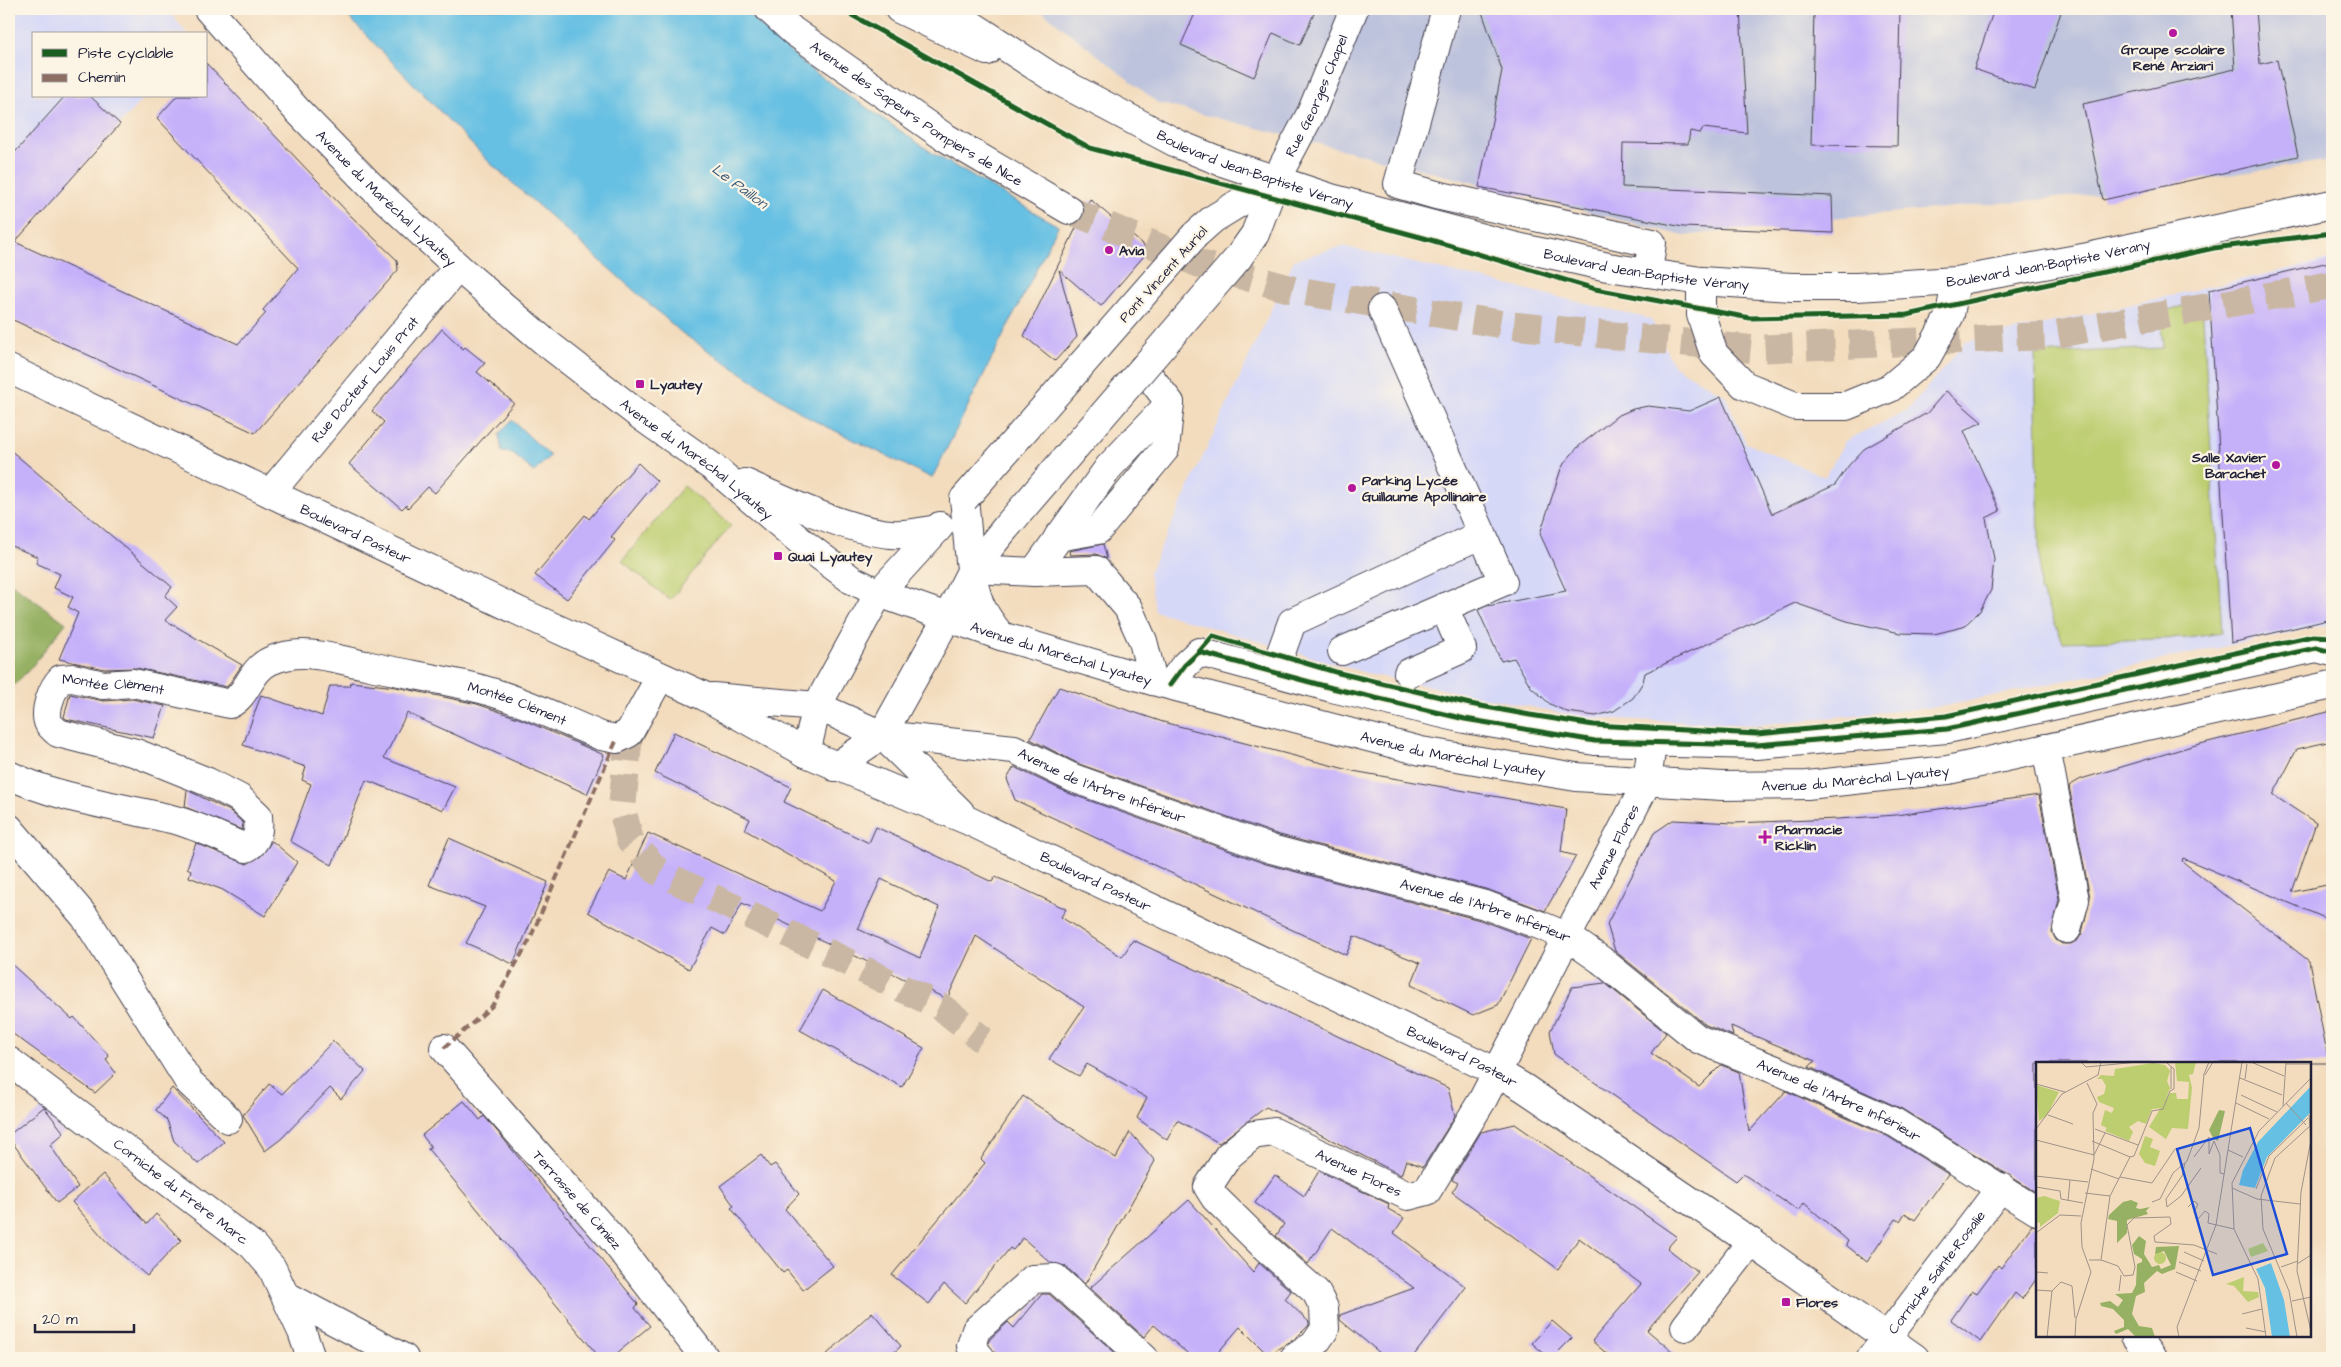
<svg xmlns="http://www.w3.org/2000/svg" width="2341" height="1367" viewBox="0 0 2341 1367" font-family="'Architects Daughter',sans-serif">
	<style>
		.built { fill: #d6d8f8 }
		.industrial { fill: #bec3dd }
		.green { fill: #bdce71; stroke: #707856 }
		.forest { fill: #96b163; stroke: #5c6a4f }
		.water { fill: #66c0e3; stroke: #44718f }
		.building { fill: #c5b0fa; fill-rule: evenodd }
		.lines { fill: none; stroke-linecap: round; stroke-linejoin: round }
		.minor-tunnel { stroke: #c9b7a3; stroke-width: 28; stroke-dasharray: 28 14; stroke-linecap: butt }
		.major-tunnel { stroke: #c9b7a3; stroke-width: 28; stroke-dasharray: 28 14; stroke-linecap: butt }
		.minor-casing { stroke: #413e4e; stroke-width: 30 }
		.major-casing { stroke: #413e4e; stroke-width: 30 }
		.minor { stroke: #fff; stroke-width: 28 }
		.major { stroke: #fff; stroke-width: 28 }
		.major-bridge-casing { stroke: #413e4e; stroke-width: 30; stroke-linecap: butt }
		.major-bridge { stroke: #fff; stroke-width: 28 }
		.quiet { stroke: #8d6e63; stroke-width: 4; stroke-dasharray: 8 4; stroke-linecap: butt }
		.cycleway-casing { stroke: #fcf5e5; stroke-width: 8 }
		.cycleway { stroke: #1b5e20; stroke-width: 5 }
		.poi-dot { fill: #b5179e; stroke: #fcf5e5; stroke-width: 2 }
		.labels { text-anchor: middle; stroke-width: 4.5; stroke-linejoin: round; paint-order: stroke }
		.poi-label { font-size: 14px; font-weight: bold; fill: #22223b; stroke: #fcf5e5; text-anchor: start }
		.street-label { font-size: 14px; fill: #22223b; stroke: #fcf5e5 }
		.water-label { font-size: 15px; font-style: italic; fill: #3a5976; stroke: #fcf5e5 }
		.inset-road { fill: none; stroke: #9f9289; stroke-width: 1 }
		.view { fill: #1d4ed8; fill-opacity: 0.15; stroke: #1d4ed8; stroke-width: 2.5 }
		.inset-edge { fill: none; stroke: #22223b; stroke-width: 2.5 }
	</style>
	<rect width="100%" height="100%" fill="#fcf5e5"/>
	<filter id="ink" filterUnits="userSpaceOnUse"><feTurbulence type="fractalNoise" baseFrequency=".02" numOctaves="2"/><feDisplacementMap in="SourceGraphic" scale="10" xChannelSelector="R" yChannelSelector="G"/><feConvolveMatrix kernelMatrix="1 2 1 2 8 2 1 2 1" color-interpolation-filters="sRGB"/></filter>
	<filter id="wash" filterUnits="userSpaceOnUse"><feTurbulence type="fractalNoise" baseFrequency=".0096" numOctaves="4" result="noise"/><feDisplacementMap in="SourceGraphic" scale="20" xChannelSelector="R" yChannelSelector="G"/><feGaussianBlur stdDeviation="1.12" result="paint"/><feColorMatrix in="noise" values="0 0 0 0 0 0 0 0 0 0 0 0 0 0 0 0 0 1.4 0 .05"/><feComposite in="paint" operator="in"/></filter>
	<g filter="url(#wash)">
		<rect width="100%" height="100%" fill="#f3dcbd"/>
		<path class="built" d="M9,9H167L187,34H34V96H65L9,159Z
			M90,96H145L120,124Z
			M1342,246L1651,319L1674,366L1725,395L1746,443L1825,477L1845,441L1908,410L1965,342L2332,259V624L1945,706L1757,725L1586,718L1373,675L1155,611L1149,573L1294,260Z"/>
		<path class="industrial" d="M1039,9H2331L2332,160L2089,195L1843,217L1684,236L1158,103Z"/>
		<path class="green" d="M2202,301L2222,633L2187,638L2063,642L2040,590L2035,354L2163,348L2160,312Z
			M684,486L731,525L670,600L622,561Z"/>
		<path class="forest" d="M9,582L66,623L29,670L9,690Z"/>
		<path class="water" d="M341,9H742L806,66L934,154L1058,226L932,478L809,418L682,333L489,162Z
			M512,420L550,456L534,472L512,453L502,452L499,434Z"/>
		<g id="blocks">
			<path class="building" d="M1197,9H1316L1300,45L1273,33L1254,77L1181,45Z
				M1481,9H1740L1747,133L1703,128L1700,133L1690,131L1688,144L1623,143L1622,187L1832,196L1833,233L1683,227L1479,187L1502,70Z
				M1814,9H1900L1897,146L1811,145Z
				M1994,9H2062L2035,90L1974,69Z
				M2231,9H2256L2260,64L2277,60L2298,156L2103,200L2083,104L2235,69Z
				M206,63L352,217L397,260L398,270L255,433L9,318V159L65,96H90L120,124L15,242L238,344L266,313L263,310L298,268L157,118L177,96H206Z
				M1090,199L1149,250L1101,306L1059,270L1077,337L1055,361L1024,336Z
				M2329,262L2332,310V619L2231,643L2209,290Z
				M442,329L463,349L465,347L485,363L477,372L514,403L435,493L428,487L408,508L406,505L402,509L349,464L384,422L372,411Z
				M1946,391L1982,422L1964,431L2000,511L1986,518L1994,559L1991,590L1980,611L1963,627L1934,634L1900,633L1847,621L1795,603L1645,673L1643,682L1633,698L1614,711L1596,716L1567,712L1550,704L1531,687L1514,658L1501,661L1478,610L1487,606L1566,591L1540,534L1561,469L1565,462L1578,447L1617,416L1633,409L1648,406L1689,411L1721,397L1772,514L1835,485L1849,465L1864,449L1927,413Z
				M9,449L172,587L165,596L177,607L165,620L242,665L227,687L136,668L104,669L59,659L78,613L68,607L73,597L54,588L60,574L36,563L38,557L9,545Z
				M638,463L657,481L611,537L615,540L567,599L535,575L585,515L589,519Z
				M1103,544L1107,559L1096,554L1070,555L1069,551Z
				M351,682L396,687L477,704L521,719L604,755L587,794L407,713L384,758L455,787L443,810L366,780L332,865L290,841L311,784L302,780L306,767L243,745L261,695L322,716L330,686H350Z
				M1059,687L1163,722L1353,771L1566,809L1561,852L1576,856L1545,911L1489,890L1276,834L1079,764L1030,739Z
				M70,694L104,701L132,699L165,706L154,738L66,719L64,717Z
				M2332,711V741L2297,749L2273,795L2316,823L2292,892L2332,884V921L2183,858L2182,861L2309,961L2329,1063H2037V1193L1902,1109L1809,1067L1815,1061L1731,1026L1733,1036L1706,1025L1615,951L1607,924L1654,833L1673,820L1734,823L1838,819L1896,815L2039,795L2059,899L2052,932L2056,940L2062,944H2071L2078,940L2082,933L2090,898L2069,786L2081,779L2192,746Z
				M674,732L791,787L784,802L869,843L876,827L992,882L995,877L1013,884L1066,909L1061,917L1122,957L1133,940L1448,1088L1455,1116L1423,1167L1406,1160L1401,1175L1266,1107L1219,1143L1177,1120L1167,1140L1137,1118L1147,1098L1087,1064L1079,1076L1049,1059L1084,1007L976,936L947,999L742,903L725,935L712,928L689,969L588,912L609,872L626,880L648,833L820,911L836,881L745,830L750,819L655,773ZM881,879L939,907L920,958L858,929Z
				M1014,767L1068,793L1266,864L1480,920L1531,939L1498,1005L1473,1015L1411,985L1420,963L1354,936L1346,955L1015,800L1007,779Z
				M187,790L230,811L243,823L242,830L185,807Z
				M449,838L548,882L513,964L466,943L485,907L429,885Z
				M272,841L297,862L265,916L223,890L189,877L191,870L187,868L196,843L247,864L261,856Z
				M9,962L72,1019L74,1017L109,1056L106,1060L116,1073L95,1093L9,1031Z
				M1605,983L1666,1033L1651,1053L1699,1087L1721,1065L1739,1072L1749,1132L1786,1091L1887,1136L1948,1174L1915,1220L1905,1213L1900,1221L1896,1219L1867,1262L1846,1245L1848,1241L1804,1203L1799,1211L1743,1174L1736,1181L1554,1054L1550,1031L1572,987Z
				M823,990L924,1048L902,1087L800,1030Z
				M333,1041L365,1071L341,1099L330,1088L281,1139L265,1151L243,1115L269,1084L282,1094Z
				M172,1088L224,1142L198,1164L174,1141L167,1120L156,1110Z
				M1023,1096L1116,1158L1130,1132L1155,1161L1085,1284L1065,1266L1051,1263L1023,1238L1013,1250L1010,1248L965,1303L944,1284L929,1304L892,1275L985,1163L981,1159Z
				M464,1101L480,1120L484,1116L497,1131L638,1304L635,1308L650,1326L611,1358H600L428,1149L431,1147L422,1135Z
				M44,1107L64,1133L50,1145L78,1187L57,1203L9,1138V1135Z
				M1515,1124L1677,1237L1667,1248L1698,1272L1647,1330L1680,1358H1612L1592,1341L1641,1284L1579,1238L1558,1269L1452,1192L1458,1183L1452,1180L1481,1132Z
				M761,1155L770,1167L775,1164L799,1194L785,1209L833,1266L803,1290L787,1270L783,1273L731,1208L734,1206L720,1186Z
				M1319,1171L1389,1204L1388,1209L1404,1218L1394,1233L1466,1287L1412,1358H1386L1340,1320V1315L1414,1288L1332,1228L1308,1264L1276,1236L1284,1224L1255,1203L1275,1175L1304,1196Z
				M103,1174L147,1224L156,1214L181,1240L147,1276L106,1241L72,1202Z
				M1189,1200L1253,1272L1259,1263L1291,1291L1285,1299L1309,1322V1325L1296,1338L1276,1350L1270,1357L1240,1327L1213,1358H1193L1154,1325L1144,1337L1090,1288Z
				M2032,1225L2037,1226V1278L2022,1299L2015,1293L1981,1342L1951,1320L1972,1290L1977,1293L1998,1265L2001,1268Z
				M1042,1294H1049L1121,1358H997L988,1343L990,1339L1008,1322L1014,1328Z
				M872,1312L901,1346L888,1358H823Z
				M1552,1321L1572,1338L1552,1358H1549L1532,1343Z"/>
		</g>
	</g>
	<g filter="url(#ink)">
		<use href="#blocks" fill-opacity="0" stroke="#413e4e" stroke-width="1"/>
		<g class="lines">
			<path class="minor-tunnel" d="M629,733L622,809L630,840L657,871L941,1007L983,1040"/>
			<path class="major-tunnel" d="M1069,210L1200,264L1294,290L1507,325L1752,349L2045,336L2332,285"/>
			<defs>
				<g id="minor">
					<path d="M1446,9L1398,184L1436,195L1652,243L1648,273"/>
					<path d="M1701,281V315L1714,354L1744,385L1795,406H1846L1890,388L1927,357L1950,315L1956,281"/>
					<path id="s1" d="M9,369L527,615L704,696L806,753L969,821L1497,1072L1524,1088L1751,1242L1915,1358"/>
					<path id="s2" d="M270,493L458,267"/>
					<path d="M1058,537L1098,530L1165,449L1170,403"/>
					<path d="M972,569L1034,572L1109,467L1170,403L1143,368"/>
					<path d="M1034,572L1096,570L1128,608L1143,641L1153,681"/>
					<path d="M1342,651L1503,582L1482,534"/>
					<path d="M1274,672L1292,622L1482,534L1382,309"/>
					<path d="M1408,673L1462,649L1444,607"/>
					<path d="M1170,685L1185,665L1199,652L1332,688L1465,719L1595,741L1757,745L1947,729L2316,648L2332,652"/>
					<path d="M713,697L817,706L882,735L960,812"/>
					<path id="s3" d="M882,735L1014,749L1073,778L1271,849L1485,905L1542,926L1568,937L1601,960L1698,1039L1781,1072L1894,1122L2037,1211"/>
					<path d="M2046,748L2075,900L2067,929"/>
					<path d="M806,753L817,706L879,593"/>
					<path d="M835,767L882,735L947,618"/>
					<path id="s4" d="M9,775C61,800 119,806 175,820C199,826 223,839 246,848C259,842 259,828 258,816L239,798L208,782L136,753L58,733C55,730 51,727 49,724C43,712 52,688 61,679L73,678L103,685L133,683L230,704C248,695 250,670 270,661C303,646 334,659 366,665C405,674 443,679 481,689C522,700 562,720 601,736L617,739L629,733L660,677"/>
					<path d="M9,828L85,917L189,1082L228,1119"/>
					<path id="s5" d="M444,1048L615,1242L705,1358"/>
					<path id="s6" d="M9,1061L252,1245L272,1268L302,1332L311,1358"/>
					<path d="M285,1295L404,1358"/>
					<path d="M1685,1327L1751,1242"/>
					<path d="M2135,1336L2152,1358"/>
					<path d="M981,1358L971,1346L976,1330L1033,1279L1055,1278L1144,1358"/>
					<path id="s7" d="M1294,1358L1314,1345L1325,1329L1324,1308L1316,1292L1266,1248L1215,1198L1208,1187L1228,1156L1253,1135L1274,1132L1408,1196L1427,1191L1483,1099L1647,782L1652,744"/>
					<path id="s8" d="M1871,1358L2001,1187"/>
				</g>
				<g id="major">
					<path id="s9" d="M208,9L296,109L370,185L458,267L544,341L638,414L714,468L799,540L852,580L879,593L1001,636L1153,681L1421,751L1576,777L1722,786L1807,785L1948,770L2332,685"/>
					<path id="s10" d="M769,9L793,31L943,136L1069,210"/>
					<path d="M899,9L987,51"/>
					<path id="s11" d="M947,9L1055,79L1180,145L1222,162L1331,198L1517,247L1608,267L1701,281L1792,287H1857L1956,281L2088,257L2332,204"/>
					<path d="M1195,235L1213,219L1275,181"/>
					<path id="s12" d="M1238,258L1255,234L1275,181L1311,113L1354,9"/>
					<path d="M745,483C786,501 846,530 891,534C907,535 921,532 937,529"/>
					<path d="M964,499C968,531 968,574 980,604C985,616 993,626 1001,636"/>
					<path d="M879,593L940,526"/>
					<path d="M947,618L972,569L1008,525"/>
				</g>
			</defs>
			<use href="#minor" class="minor-casing"/>
			<use href="#major" class="major-casing"/>
			<use href="#minor" class="minor"/>
			<use href="#major" class="major"/>
			<defs>
				<path id="major-bridge" d="M964,499L1195,235
					M1008,525L1238,258"/>
			</defs>
			<use href="#major-bridge" class="major-bridge-casing"/>
			<use href="#major-bridge" class="major-bridge"/>
			<path class="quiet" d="M444,1048L492,1006L529,941L617,739"/>
			<defs>
				<path id="cycleway" d="M841,9L1090,148L1424,238L1595,289L1750,318L1907,315L2214,248L2332,233
					M1199,652L1213,636L1339,673L1470,704L1530,715L1594,725L1757,734L1946,716L2313,636L2332,637
					M1170,685L1185,665L1199,652L1332,688L1465,719L1595,741L1757,745L1947,729L2316,648L2332,652"/>
			</defs>
			<use href="#cycleway" class="cycleway-casing"/>
			<use href="#cycleway" class="cycleway"/>
		</g>
	</g>
	<g class="poi-dot">
		<circle cx="2173" cy="33" r="5"/>
		<circle cx="1109" cy="250" r="5"/>
		<rect x="635" y="379" width="10" height="10" rx="2.5"/>
		<circle cx="2276" cy="465" r="5"/>
		<circle cx="1352" cy="488" r="5"/>
		<rect x="773" y="551" width="10" height="10" rx="2.5"/>
		<path d="M1762.5 829.5h5v5h5v5h-5v5h-5v-5h-5v-5h5z"/>
		<rect x="1781" y="1297" width="10" height="10" rx="2.5"/>
	</g>
	<g class="labels">
		<g class="poi-label">
			<text x="2173" y="54" text-anchor="middle">Groupe scolaire<tspan x="2173" dy="16">René Arziari</tspan></text>
			<text x="1119" y="255">Avia</text>
			<text x="650" y="389">Lyautey</text>
			<text x="2266" y="462" text-anchor="end">Salle Xavier<tspan x="2266" dy="16">Barachet</tspan></text>
			<text x="1362" y="485">Parking Lycée<tspan x="1362" dy="16">Guillaume Apollinaire</tspan></text>
			<text x="788" y="561">Quai Lyautey</text>
			<text x="1775" y="834">Pharmacie<tspan x="1775" dy="16">Ricklin</tspan></text>
			<text x="1796" y="1307">Flores</text>
		</g>
		<g class="street-label">
			<text dy="5" stroke="none"><textPath href="#s12" startOffset="181">Rue Georges Chapel</textPath></text>
			<text dy="5" stroke="none"><textPath href="#s10" startOffset="181">Avenue des Sapeurs Pompiers de Nice</textPath></text>
			<text dy="5" stroke="none"><textPath href="#s11" startOffset="349">Boulevard Jean-Baptiste Vérany</textPath></text>
			<text dy="5" stroke="none"><textPath href="#s9" startOffset="260">Avenue du Maréchal Lyautey</textPath></text>
			<text dy="5" stroke="none"><textPath href="#s11" startOffset="1159">Boulevard Jean-Baptiste Vérany</textPath></text>
			<text dy="5" stroke="none"><textPath href="#s11" startOffset="754">Boulevard Jean-Baptiste Vérany</textPath></text>
			<text transform="translate(1163 274) rotate(-48)" y="5">Pont Vincent Auriol</text>
			<text dy="5" stroke="none"><textPath href="#s2" startOffset="148">Rue Docteur Louis Prat</textPath></text>
			<text dy="5" stroke="none"><textPath href="#s9" startOffset="666">Avenue du Maréchal Lyautey</textPath></text>
			<text dy="5" stroke="none"><textPath href="#s1" startOffset="384">Boulevard Pasteur</textPath></text>
			<text dy="5" stroke="none"><textPath href="#s9" startOffset="1085">Avenue du Maréchal Lyautey</textPath></text>
			<text dy="5" stroke="none"><textPath href="#s4" startOffset="619">Montée Clément</textPath></text>
			<text dy="5" stroke="none"><textPath href="#s4" startOffset="1052">Montée Clément</textPath></text>
			<text dy="5" stroke="none"><textPath href="#s9" startOffset="1490">Avenue du Maréchal Lyautey</textPath></text>
			<text dy="5" stroke="none"><textPath href="#s9" startOffset="1895">Avenue du Maréchal Lyautey</textPath></text>
			<text dy="5" stroke="none"><textPath href="#s3" startOffset="228">Avenue de l'Arbre Inférieur</textPath></text>
			<text dy="5" stroke="none"><textPath href="#s7" startOffset="884">Avenue Flores</textPath></text>
			<text dy="5" stroke="none"><textPath href="#s1" startOffset="1202">Boulevard Pasteur</textPath></text>
			<text dy="5" stroke="none"><textPath href="#s3" startOffset="632">Avenue de l'Arbre Inférieur</textPath></text>
			<text dy="5" stroke="none"><textPath href="#s1" startOffset="1608">Boulevard Pasteur</textPath></text>
			<text dy="5" stroke="none"><textPath href="#s3" startOffset="1038">Avenue de l'Arbre Inférieur</textPath></text>
			<text dy="5" stroke="none"><textPath href="#s7" startOffset="418">Avenue Flores</textPath></text>
			<text dy="5" stroke="none"><textPath href="#s6" startOffset="216">Corniche du Frère Marc</textPath></text>
			<text dy="5" stroke="none"><textPath href="#s5" startOffset="202">Terrasse de Cimiez</textPath></text>
			<text dy="5" stroke="none"><textPath href="#s8" startOffset="108">Corniche Sainte-Rosalie</textPath></text>
		</g>
		<g class="water-label">
			<text transform="translate(740 186) rotate(36)" y="5">Le Paillon</text>
		</g>
	</g>
	<g transform="translate(2036 1062)">
		<rect width="275" height="275" fill="#f3dcbd"/>
		<path d="M139,0H160L157,12L153,13L156,26L152,67L136,66L130,77L113,65L134,31H140L141,37H152L153,20L141,19ZM117,1L129,3L134,9L131,19L134,26L127,46L116,47L110,62L102,59L93,65L97,70L93,79L69,69L71,66L65,63L69,48L76,51L78,46L63,40L61,35L68,32L70,24L66,17H61L65,13L78,14L79,7ZM0,23L23,30L11,53L3,59ZM109,74L117,77L114,85L124,89L119,104L109,101L103,92ZM8,134L24,139L22,151L4,165V161L0,160V136ZM227,181L232,189L215,195L212,187ZM118 196a6 6 0 1 1 12 0a6 6 0 1 1-12 0ZM208,215L207,229L222,230L223,235L212,240L198,224L190,222Z" fill="#bdce71"/>
		<path d="M183,48L189,49L182,79L177,76L173,68ZM95,138L102,141L100,146L104,147L114,145L110,149L112,152L91,158V171L81,181V159L72,157L73,153L87,140ZM103,174L110,179L108,192L116,205L123,203L125,207L135,203L128,189L119,192L120,185L143,184L139,207L126,212L121,209L108,221L109,230L100,234L96,252L103,264L116,266L119,275L99,274L92,267L80,272L78,269L88,265V258L77,247L65,244L64,241L74,239L82,245L87,238L79,232L96,231L100,223L101,202L106,200V197L98,192L96,183Z" fill="#96b163"/>
		<path d="M275,24V50L231,95L219,126L203,123L207,108L222,80ZM235,201L248,238L254,275H236L229,226L220,207Z" fill="#66c0e3"/>
		<path class="inset-road" d="M45,0L50,5L102,0M215,0L248,14M250,2H275M135,5V27M169,13L177,0M204,16L246,33M209,17L211,2M0,22L29,30M205,33L241,50M200,41L233,57M250,41L270,63M247,44L250,0M12,53L37,62M273,53L275,78L265,130L261,209L275,269M0,67L26,32L62,13L65,0M59,67L102,83M0,78L58,93L69,71M56,79L94,95M192,88L207,95M173,92L178,79L184,93V111L188,112M94,95L98,94L116,49L127,47L134,29L138,27V7L130,0M158,95L173,75V92M149,101L146,114L130,137L131,145L145,134L165,106M55,107L83,117M0,114L52,120M84,115L116,121L139,87M0,125L24,129L25,137L47,141M196,126L221,137L264,142M220,127L233,94L272,56M49,131L74,134M32,139L34,118M116,140L124,137L137,111L151,99L163,66L168,12L173,0M152,145L158,139L162,142L158,150L162,157L169,149L173,152L172,161L198,167M0,171L24,153L45,154M148,190L168,199M53,198H65L82,204L88,214L97,213L99,205L91,163L98,156L134,155L135,162L118,174L119,180L158,183L181,192M65,198L74,134L94,95M143,200L165,209M261,202L275,193M245,205L262,199M140,210L161,219M0,216L1,210L12,211M0,228L16,229M16,229L25,220L36,224L39,256M83,229L85,213M256,239L275,235M206,252L226,247M210,266L230,270M11,275L16,229M39,275L40,257L55,210L46,185L45,161L58,97L57,51L61,42L51,21M143,275L141,265L180,163L206,0M230,275L222,217L198,167L196,121L223,69L275,16M261,275L253,229L227,167L225,134L239,96L275,63"/>
		<path class="view" d="M214,66L251,192L177,213L141,87Z"/>
		<rect width="275" height="275" class="inset-edge"/>
	</g>
	<rect width="2341" height="1367" fill="none" stroke="#fcf5e5" stroke-width="30"/>
	<rect x="32" y="32" width="175" height="65" fill="#fcf5e5" stroke="#a5a1a1"/>
	<rect x="42" y="49" width="25" height="8" fill="#1b5e20" stroke="#a5a1a1"/>
	<text x="78" y="58" font-size="15" fill="#22223b">Piste cyclable</text>
	<rect x="42" y="74" width="25" height="8" fill="#8d6e63" stroke="#a5a1a1"/>
	<text x="78" y="82" font-size="15" fill="#22223b">Chemin</text>
	<path d="M35 1324v8h99v-8" fill="none" stroke="#22223b" stroke-width="2.5"/>
	<text x="42" y="1324" font-size="15" fill="#22223b" stroke="#fcf5e5" stroke-width="4" paint-order="stroke">20 m</text>
</svg>
